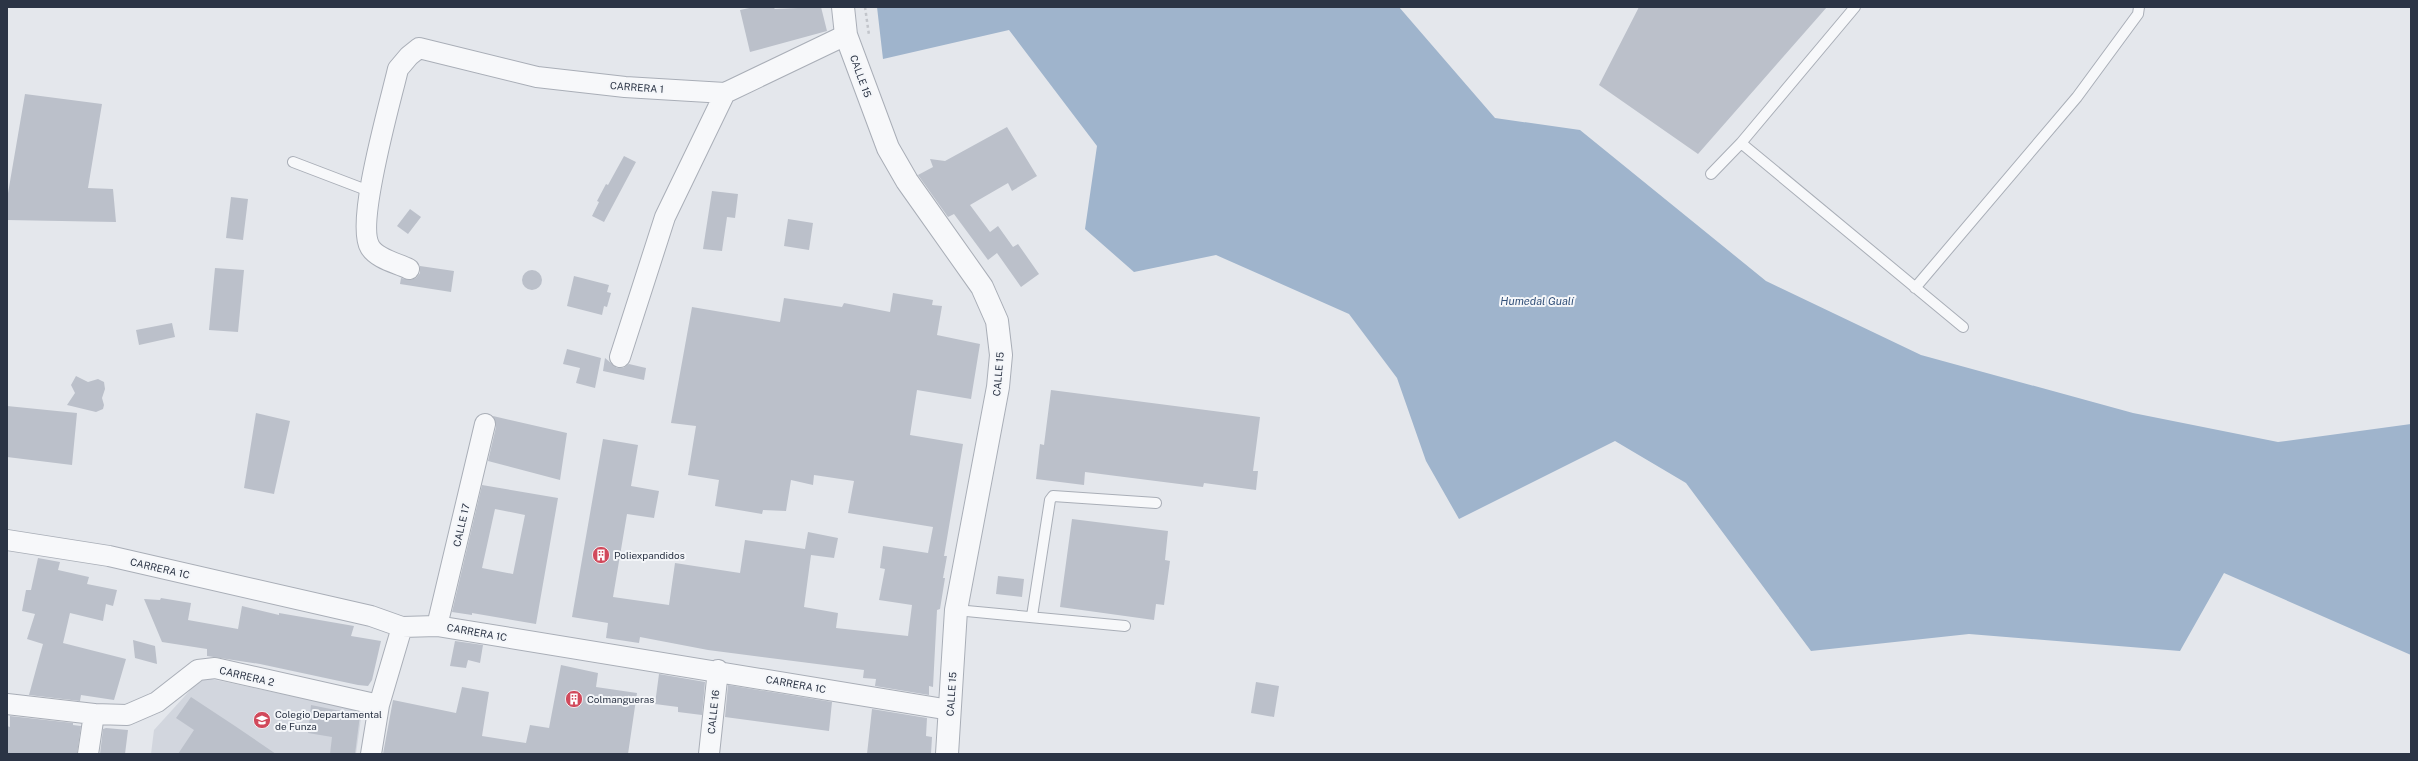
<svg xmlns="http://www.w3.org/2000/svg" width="2418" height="761" viewBox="0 0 2418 761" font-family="'Public Sans',sans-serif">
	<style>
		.built { fill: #d2d6de }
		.water { fill: #9fb4cc }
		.building { fill: #bbc0ca; fill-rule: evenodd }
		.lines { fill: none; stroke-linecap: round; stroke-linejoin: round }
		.service-casing { stroke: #a9aeb7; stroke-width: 12 }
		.minor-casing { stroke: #a9aeb7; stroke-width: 22 }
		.tertiary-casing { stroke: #a9aeb7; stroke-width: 24 }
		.path { stroke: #c2c5cb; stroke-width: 2.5; stroke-dasharray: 3 3; stroke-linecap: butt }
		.service { stroke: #f7f8fa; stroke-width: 10 }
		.minor { stroke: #f7f8fa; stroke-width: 20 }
		.tertiary { stroke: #f7f8fa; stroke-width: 22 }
		.labels { text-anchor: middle; stroke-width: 4; stroke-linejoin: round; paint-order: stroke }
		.street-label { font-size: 10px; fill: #2b3445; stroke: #f4f6f9 }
		.poi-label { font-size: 10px; fill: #2b3445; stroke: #f4f6f9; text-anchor: start }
		.water-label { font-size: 11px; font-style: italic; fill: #34527a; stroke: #f4f6f9 }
	</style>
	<rect width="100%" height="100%" fill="#e4e7ec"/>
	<path class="built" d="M202,677L362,711L356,754H151L154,730Z"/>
	<path class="water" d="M877,7H1399L1495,118L1580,130L1766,281L1921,355L2133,413L2278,442L2411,424V655L2224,573L2180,651L1969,634L1811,651L1686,483L1615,441L1459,519L1426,461L1397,378L1349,314L1216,255L1134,272L1085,229L1097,146L1009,30L883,59Z"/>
	<path class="building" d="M754,7H773L775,9L821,7L827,31L750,52L740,10Z
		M1639,7H1827L1698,154L1599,85Z
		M25,94L102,104L88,188L113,189L116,222L7,220V199Z
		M1007,127L1037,176L1012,191L1008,183L970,205L990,232L998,226L1013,247L1018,244L1039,274L1021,287L997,253L988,260L954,214L948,217L918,175L933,167L930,159L945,161Z
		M624,156L636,162L604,222L592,216L599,202L597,201L606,184L608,185Z
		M712,191L738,194L735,218L727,217L722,251L703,249Z
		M231,197L248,199L243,240L226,238Z
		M410,209L421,217L408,234L397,226Z
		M788,219L813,223L809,250L784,246Z
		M420,266L454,271L451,292L400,284L401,278L410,280L416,278L420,273Z
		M215,268L244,270L238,332L209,330Z
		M522 280a10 10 0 1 1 20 0a10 10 0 1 1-20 0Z
		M574,276L609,285L607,292L611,293L607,307L604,306L602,315L567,306Z
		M893,293L933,300L932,305L942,306L937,335L980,344L971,399L917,390L910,435L963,444L944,556H947L943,578H945L940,609L937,610L933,687L929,686V695L875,686L876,679L863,678L864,670L708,650L640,637L639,643L606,638L608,623L572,617L603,439L638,445L631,486L659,491L654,518L627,514L613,597L669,605L675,563L740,573L745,540L805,549L808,532L838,538L834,558L811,555L804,607L838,613L836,628L908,636L912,605L879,600L885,569L880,568L883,546L928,553L933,527L848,513L854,481L814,475L813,485L791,480L786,511L763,510L762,514L715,506L719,480L688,475L696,426L671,423L692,307L780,322L784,298L842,307L844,303L890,312Z
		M172,323L175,337L139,345L136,330Z
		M567,349L601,358L595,388L576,383L580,368L563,364Z
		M605,358L617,368H623L629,364L646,368L644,380L603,371Z
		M76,376L88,382L98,379L104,382L105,389L102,398L104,405L103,409L96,412L67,405L75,393L71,385Z
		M1051,390L1260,417L1253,471H1258L1256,490L1204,483L1203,487L1085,472L1084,485L1036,479L1040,444L1044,445Z
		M7,406L77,413L72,465L7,457Z
		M256,413L290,421L274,494L244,488Z
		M493,416L567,433L560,480L488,461L496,427Z
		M482,485L558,498L536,624L472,613V615L452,612ZM495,509L525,515L513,574L482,568Z
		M1072,519L1168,531L1165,560L1170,561L1164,605L1156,604L1154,620L1060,607Z
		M38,558L60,562L58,570L89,577L87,584L117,590L113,606L106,604L103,621L70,613L63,643L126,659L114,700L81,695L80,701L29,695L43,644L27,639L35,614L22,611L26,590H31Z
		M998,576L1024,579L1022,597L996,594Z
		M161,598L191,603L188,620L238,629L242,606L279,615V613L354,626L351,636L381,641L372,680L368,686L358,685L260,664L207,656V649L162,642L144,599L160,600Z
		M133,640L155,646L157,664L135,658Z
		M455,641L483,645L480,663L468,660L466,668L450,666Z
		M561,665L598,673L596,687L637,693L628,754H383L393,700L456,713L462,687L489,692L482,736L526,743L530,725L549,728Z
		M659,674L705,682L702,715L678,712V707L655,704Z
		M1256,682L1279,686L1274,717L1251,713Z
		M728,685L832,702L829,731L725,717Z
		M191,697L235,726L276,754H178L194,730L176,718Z
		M311,705L360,715L355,754H330L332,737L308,733Z
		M872,709L927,718L926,736L932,737L931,754H867Z
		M10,716L73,723V725L81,726L77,754H7V726L10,727Z
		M106,728L128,730L125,754H100L103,729Z"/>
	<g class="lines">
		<defs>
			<path id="service" d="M1741,143L1963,327
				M293,162L369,191
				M1711,174L1741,143L1855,7
				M1915,288L2077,97L2138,14L2139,7
				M956,610L1125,626
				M1032,616L1050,500L1053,496L1156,503"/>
			<path id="minor" d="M409,269C397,263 377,259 370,247C355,223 391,100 398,69L409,56L419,48L537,77L625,87L725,93L846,35
				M620,357L665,217L725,93
				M7,540L109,556L371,616L402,627L437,626L950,710
				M437,626L485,424
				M7,704L94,714L127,715L157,702L198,670L215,668L379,705
				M88,754L94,714
				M371,754L379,705L402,627
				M709,754L718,670"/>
			<path id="tertiary" d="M843,7L846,35L888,148L907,181L982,287L997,321L1001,355L998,387L956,610L947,754"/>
		</defs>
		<use href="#service" class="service-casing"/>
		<use href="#minor" class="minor-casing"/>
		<use href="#tertiary" class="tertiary-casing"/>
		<path class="path" d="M865,7L869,35"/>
		<use href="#service" class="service"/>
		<use href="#minor" class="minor"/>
		<use href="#tertiary" class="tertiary"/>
	</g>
	<defs>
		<symbol id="building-disc" viewBox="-11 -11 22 22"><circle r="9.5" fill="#d1495b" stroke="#f4f6f9"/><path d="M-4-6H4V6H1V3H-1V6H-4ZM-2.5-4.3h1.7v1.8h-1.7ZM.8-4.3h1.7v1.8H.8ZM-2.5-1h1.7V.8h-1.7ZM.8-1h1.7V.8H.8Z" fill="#fff"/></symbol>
		<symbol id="school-disc" viewBox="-11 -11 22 22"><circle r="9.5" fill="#d1495b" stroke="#f4f6f9"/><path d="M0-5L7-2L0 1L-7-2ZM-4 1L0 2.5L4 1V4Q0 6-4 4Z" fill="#fff"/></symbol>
	</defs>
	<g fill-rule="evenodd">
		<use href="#building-disc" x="591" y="545" width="20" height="20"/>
		<use href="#building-disc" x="564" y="689" width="20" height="20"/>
		<use href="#school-disc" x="252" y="710" width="20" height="20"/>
	</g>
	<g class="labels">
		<g class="street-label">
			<text transform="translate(861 76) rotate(70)" y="4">CALLE 15</text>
			<text transform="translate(637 87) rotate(4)" y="4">CARRERA 1</text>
			<text transform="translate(998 374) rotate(-85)" y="4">CALLE 15</text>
			<text transform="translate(461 525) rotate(-77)" y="4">CALLE 17</text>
			<text transform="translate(160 568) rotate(13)" y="4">CARRERA 1C</text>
			<text transform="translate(477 632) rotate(10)" y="4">CARRERA 1C</text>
			<text transform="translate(247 676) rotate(13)" y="4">CARRERA 2</text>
			<text transform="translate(796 684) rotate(10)" y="4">CARRERA 1C</text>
			<text transform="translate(951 694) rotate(-86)" y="4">CALLE 15</text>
			<text transform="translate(713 712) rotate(-84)" y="4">CALLE 16</text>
		</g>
		<g class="poi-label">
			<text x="614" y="559">Poliexpandidos</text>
			<text x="587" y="703">Colmangueras</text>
			<text x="275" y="718">Colegio Departamental<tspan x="275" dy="12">de Funza</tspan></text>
		</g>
		<g class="water-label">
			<text x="1537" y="305">Humedal Gualí</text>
		</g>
	</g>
	<rect width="2418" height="761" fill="none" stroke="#2b3445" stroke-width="16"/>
</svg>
